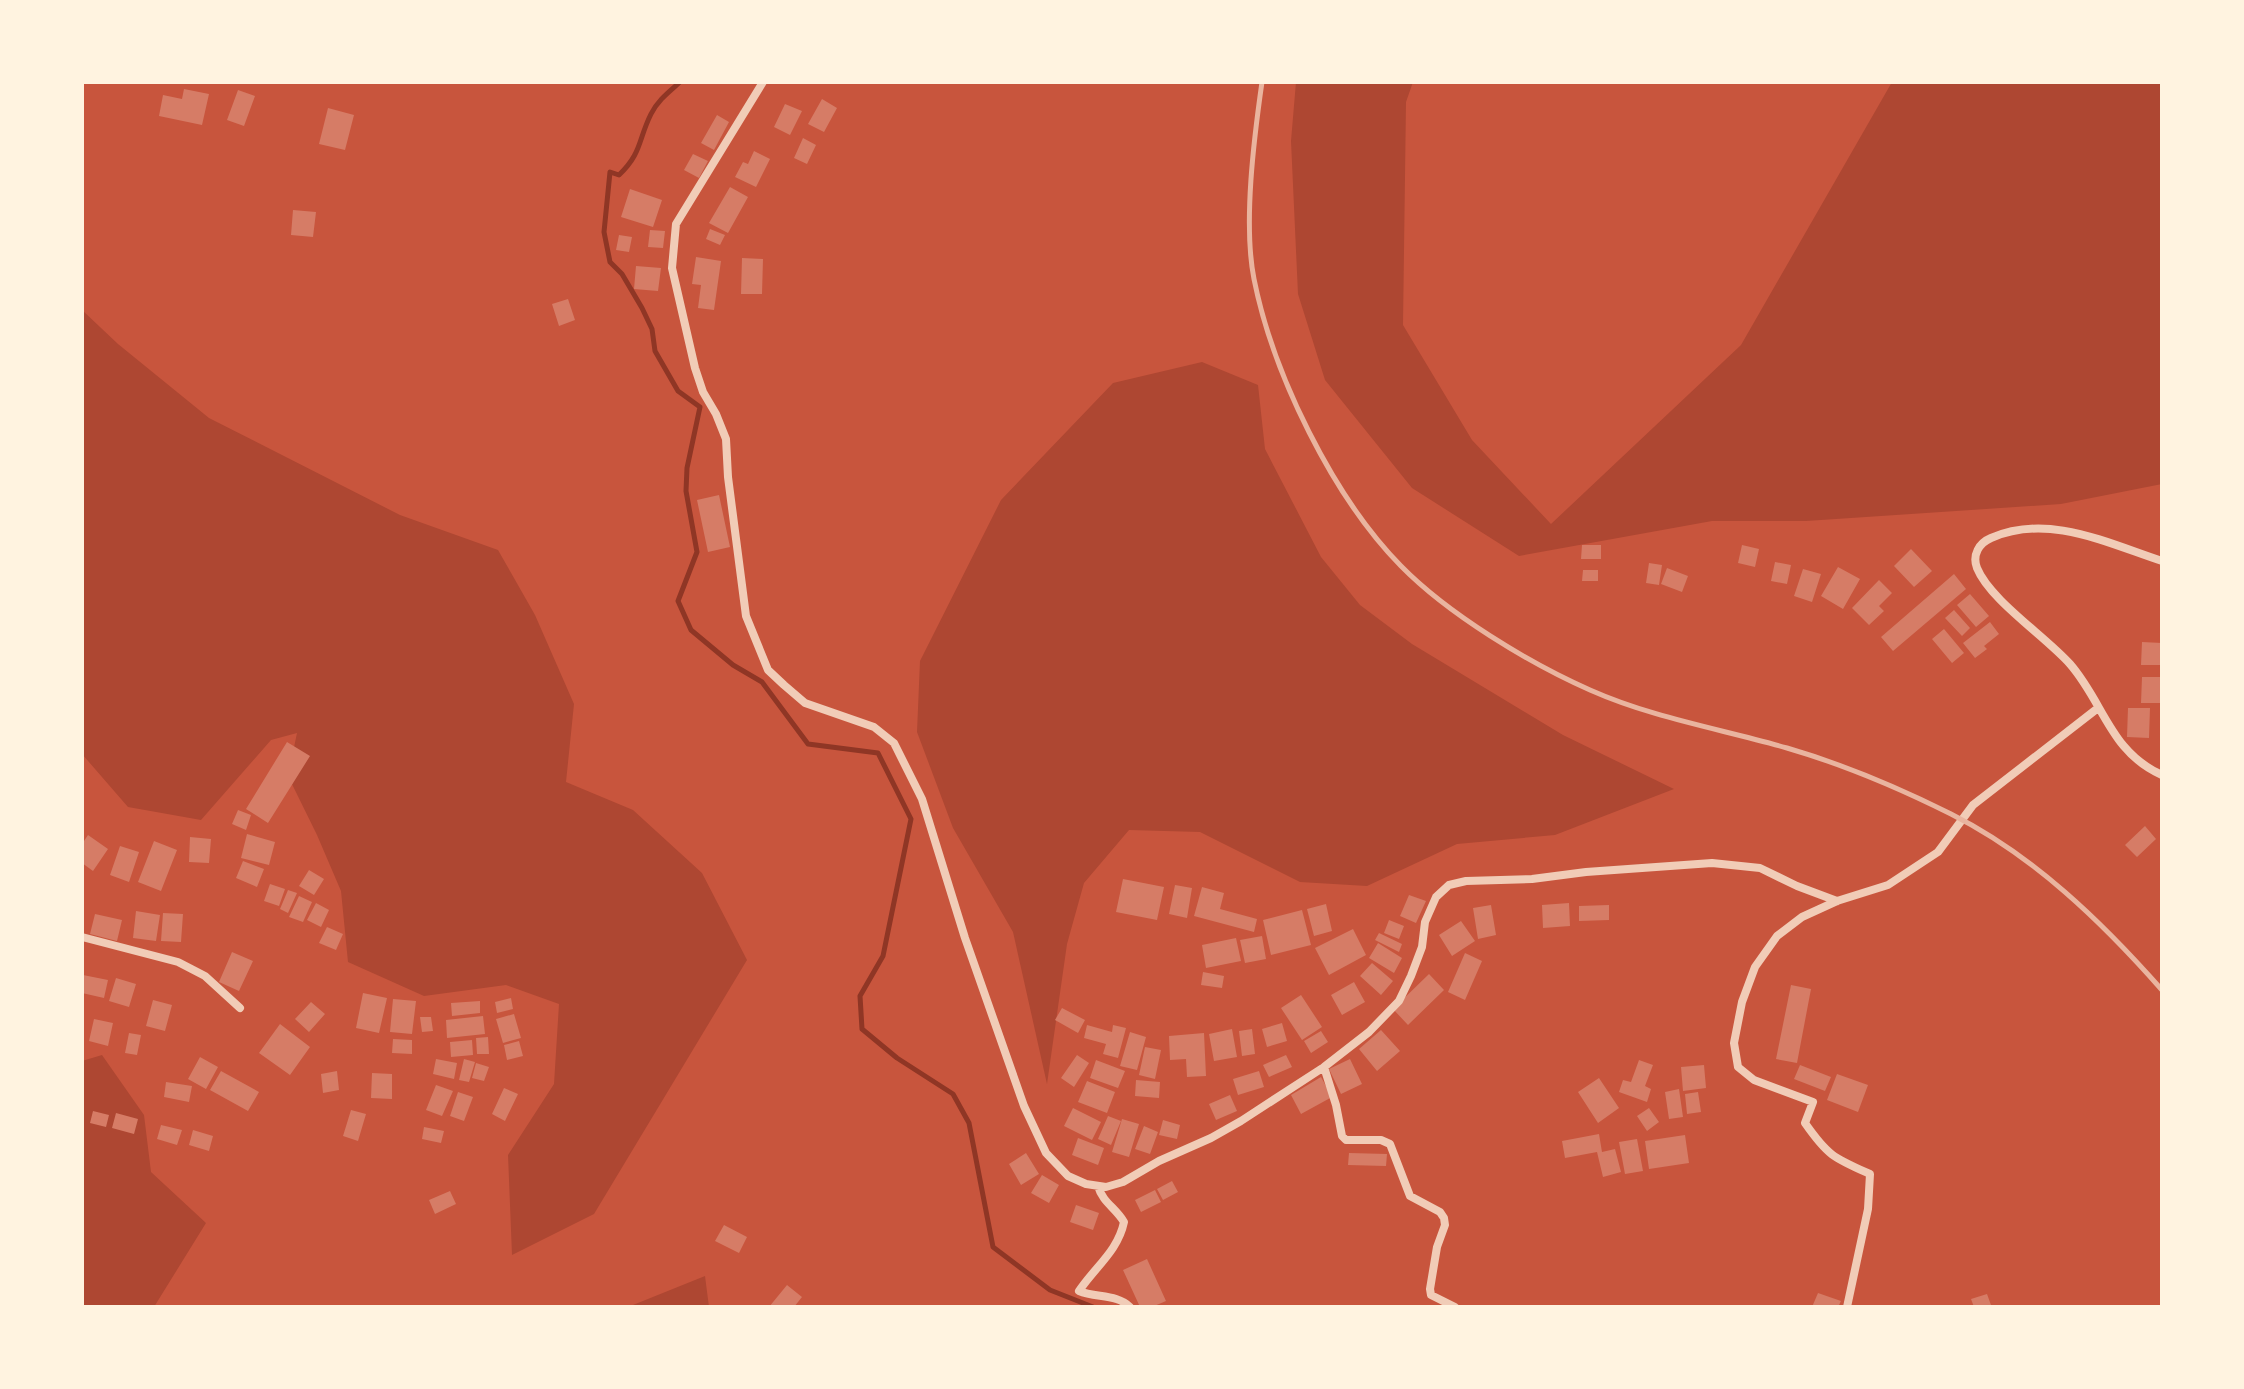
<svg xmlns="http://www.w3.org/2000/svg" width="2244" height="1389" viewBox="0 0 2244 1389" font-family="'Public Sans',sans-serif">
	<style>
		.green { fill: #ae4732 }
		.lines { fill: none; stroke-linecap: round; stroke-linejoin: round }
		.stream { stroke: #8f3625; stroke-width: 5 }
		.building { fill: #d67c66 }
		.minor { stroke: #f1ccb7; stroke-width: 8 }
		.rail { stroke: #e9b49f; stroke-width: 5 }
	</style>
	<rect width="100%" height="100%" fill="#c8553d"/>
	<path class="green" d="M1296,82H1413L1406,102L1403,325L1472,440L1551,524L1741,345L1892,82H2162V484L2061,504L1806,521H1712L1519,556L1412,488L1325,380L1298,294L1291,141Z
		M82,310L118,344L209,418L400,515L498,550L535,615L574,704L566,782L633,810L702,873L747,960L594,1214L512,1255L508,1155L554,1084L559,1004L506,985L424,996L348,962L341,891L317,835L288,776L297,733L271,740L201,820L128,807L82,754Z
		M1202,362L1258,385L1265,449L1321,557L1360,605L1412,644L1563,735L1674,789L1555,835L1457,844L1367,886L1300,882L1200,832L1129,830L1084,883L1067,944L1047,1084L1013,932L953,828L917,732L920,661L1001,500L1113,383Z
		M102,1055L144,1115L151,1172L206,1223L154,1307H82V1061Z
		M705,1276L709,1307H628Z"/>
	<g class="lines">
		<path class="stream" d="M680,82C669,92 658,100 651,114C638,140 642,153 619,175L610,172L604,232L610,262L622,274L642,308L652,329L655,351L678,391L700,407L687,468L686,491L697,552L678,601L691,630L733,665L762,682L808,744L878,753L911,819L883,956L860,996L862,1029L897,1058L953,1094L969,1123L993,1247L1050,1290L1093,1307"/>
	</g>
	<path class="building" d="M184,89L209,94L202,125L159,116L163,95L182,99Z
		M238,90L255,96L244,126L227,120Z
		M822,99L837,108L824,132L808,124Z
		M785,104L802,111L790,135L774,127Z
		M328,108L354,115L345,150L319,144Z
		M717,115L729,122L714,150L701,143Z
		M803,138L816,145L807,164L794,158Z
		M754,151L770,159L756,187L735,177L743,162L748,164Z
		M693,154L708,161L699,178L684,170Z
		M730,187L748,197L728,233L709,223Z
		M630,189L662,200L653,227L621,217Z
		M293,210L316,212L313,237L291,235Z
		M710,229L725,235L720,245L706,239Z
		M650,230L665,231L663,248L648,247Z
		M619,235L632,237L629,252L616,250Z
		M696,257L721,261L714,310L698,308L701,285L692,284Z
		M742,258L763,259L762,294H741Z
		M636,266L661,268L658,291L634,289Z
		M568,299L575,320L559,326L552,304Z
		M719,495L730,547L708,552L697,500Z
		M1582,545H1601V559H1581Z
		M1742,545L1759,549L1755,567L1738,563Z
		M1911,549L1932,571L1914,587L1894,566Z
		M1775,562L1791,565L1787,584L1771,581Z
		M1649,563L1662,565L1659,585L1646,583Z
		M1838,567L1860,579L1843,609L1821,596Z
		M1667,568L1688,576L1682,592L1661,584Z
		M1803,569L1821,574L1812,602L1794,596Z
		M1583,570H1598V581H1582Z
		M1954,574L1966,589L1893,651L1881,637Z
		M1879,580L1892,593L1879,606L1884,611L1869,625L1852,608Z
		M1970,594L1989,616L1976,627L1957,605Z
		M1954,610L1970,628L1962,636L1945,618Z
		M1990,622L1999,634L1984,646L1987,649L1975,658L1963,643Z
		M1944,629L1964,653L1952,663L1932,639Z
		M2142,642L2162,643V665H2141Z
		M2142,677H2162V703H2141Z
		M2128,708H2150L2149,738L2127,737Z
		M287,742L310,756L268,823L246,809Z
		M238,810L251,815L246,830L232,824Z
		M2145,826L2156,839L2137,857L2125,845Z
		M247,834L275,842L269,865L241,858Z
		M88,835L108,849L93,871L82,863V844Z
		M190,837L211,839L209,863L189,862Z
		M154,841L177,850L161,891L138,882Z
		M120,846L139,852L129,882L110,875Z
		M243,861L264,869L257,887L236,878Z
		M309,870L324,879L314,895L299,886Z
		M1123,879L1164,887L1157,920L1116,912Z
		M270,884L285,889L279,906L264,901Z
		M1175,885L1192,888L1187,918L1169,914Z
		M1202,887L1224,893L1220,909L1257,919L1254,932L1194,916Z
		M288,890L297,893L288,913L280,909Z
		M1409,895L1426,901L1416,923L1400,916Z
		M299,896L312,902L303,922L289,917Z
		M316,903L329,910L321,927L307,920Z
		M1569,903L1570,926L1543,928L1542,905Z
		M1326,904L1332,931L1314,936L1307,909Z
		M1491,905L1496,935L1478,939L1473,908Z
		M1609,905V920L1579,921V906Z
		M1302,910L1311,945L1271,955L1263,920Z
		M136,911L160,915L156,941L133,938Z
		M163,913L183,914L181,942L161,941Z
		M95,914L122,920L117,941L90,934Z
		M1389,920L1404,926L1399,939L1384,933Z
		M1461,921L1475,941L1452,956L1439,935Z
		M327,927L343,934L336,950L319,943Z
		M1353,929L1366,955L1329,975L1315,948Z
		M1379,933L1402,944L1399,952L1375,940Z
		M1262,936L1266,959L1245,963L1240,940Z
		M1236,938L1241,961L1206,968L1202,945Z
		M1378,943L1402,958L1394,973L1369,958Z
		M232,952L253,961L239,991L219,982Z
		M1465,953L1482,961L1465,1000L1448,992Z
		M1372,963L1393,981L1381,995L1360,976Z
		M1203,972L1224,976L1222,988L1201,985Z
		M1429,974L1444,990L1408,1025L1393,1009Z
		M83,975L108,980L104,998L82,993Z
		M116,978L136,984L129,1007L109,1001Z
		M1354,982L1365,1002L1342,1015L1331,995Z
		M1791,985L1811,989L1797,1063L1776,1059Z
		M363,993L387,998L379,1033L356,1028Z
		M1301,995L1322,1027L1302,1040L1281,1008Z
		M511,998L513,1009L497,1013L495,1002Z
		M393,999L416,1001L412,1034L390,1032Z
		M153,1000L172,1005L165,1031L146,1026Z
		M480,1001V1013L452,1016L451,1003Z
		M311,1002L325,1014L309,1032L295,1019Z
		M1062,1008L1085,1020L1078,1033L1055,1020Z
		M514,1014L521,1038L503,1043L496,1019Z
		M483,1016L485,1034L447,1038L446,1020Z
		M420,1017H431L433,1031L422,1032Z
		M94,1019L113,1023L108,1046L89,1041Z
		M1282,1023L1287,1041L1267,1047L1262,1029Z
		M280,1024L310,1047L290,1075L259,1053Z
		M1087,1025L1112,1032L1113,1025L1126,1028L1118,1058L1103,1054L1106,1044L1084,1038Z
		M1232,1029L1237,1057L1214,1061L1209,1034Z
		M1252,1029L1255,1054L1242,1056L1239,1031Z
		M1381,1030L1400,1051L1377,1071L1359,1049Z
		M1321,1031L1328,1042L1311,1053L1304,1041Z
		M1130,1032L1146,1037L1137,1070L1120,1066Z
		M129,1033L141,1035L137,1055L125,1053Z
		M1204,1033L1206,1076L1187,1077L1186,1059L1170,1060L1169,1036Z
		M488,1037L489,1054H477L476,1038Z
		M393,1039L412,1040V1054L392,1053Z
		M472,1040L473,1055L451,1057L450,1042Z
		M519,1041L523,1056L507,1060L504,1045Z
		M1145,1047L1161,1050L1155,1079L1139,1075Z
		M1077,1055L1089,1063L1074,1087L1061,1078Z
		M1286,1055L1292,1067L1269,1077L1263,1065Z
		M200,1057L218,1067L206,1089L188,1079Z
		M436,1059L457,1063L454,1079L433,1074Z
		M464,1059L475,1062L469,1082L459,1080Z
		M1350,1059L1362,1084L1341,1094L1329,1069Z
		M1096,1060L1125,1071L1118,1088L1090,1078Z
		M1639,1060L1653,1065L1645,1086L1651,1089L1647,1102L1619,1092L1623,1080L1631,1082Z
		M476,1063L489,1067L484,1081L472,1078Z
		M1704,1065L1706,1088L1683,1091L1681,1067Z
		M1800,1065L1831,1077L1825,1091L1794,1079Z
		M221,1071L259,1092L248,1111L210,1090Z
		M337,1071L339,1090L323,1093L321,1074Z
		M1259,1071L1264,1087L1238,1095L1233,1079Z
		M372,1073L392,1074V1099L371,1098Z
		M1837,1074L1868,1085L1858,1112L1827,1100Z
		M1321,1077L1332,1097L1301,1114L1291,1095Z
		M1599,1078L1619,1108L1598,1123L1578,1092Z
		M1136,1080L1160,1082L1159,1098L1135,1096Z
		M1087,1081L1115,1092L1107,1113L1078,1102Z
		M166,1082L192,1086L189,1102L164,1097Z
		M436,1085L453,1091L442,1116L426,1110Z
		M504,1088L518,1094L505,1121L492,1114Z
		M1679,1089L1683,1117L1669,1119L1665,1092Z
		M458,1092L473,1097L464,1121L450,1116Z
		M1698,1092L1701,1112L1687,1114L1685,1094Z
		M1230,1095L1237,1111L1216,1120L1209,1104Z
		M1073,1108L1101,1122L1092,1140L1064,1126Z
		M1649,1108L1659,1122L1647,1131L1637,1116Z
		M351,1110L366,1114L358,1141L343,1136Z
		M93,1111L109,1115L106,1127L90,1123Z
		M116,1113L138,1119L134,1134L112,1128Z
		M1108,1116L1121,1121L1111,1145L1098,1139Z
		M1122,1119L1139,1124L1129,1157L1112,1152Z
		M1163,1120L1180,1125L1177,1139L1159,1135Z
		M161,1125L182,1130L177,1145L157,1139Z
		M1144,1126L1158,1132L1150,1154L1135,1149Z
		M424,1127L444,1131L441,1143L422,1139Z
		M193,1130L213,1136L209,1151L189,1145Z
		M1599,1134L1602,1152L1615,1149L1621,1172L1603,1177L1597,1152L1565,1158L1562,1141Z
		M1685,1135L1689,1163L1649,1169L1645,1141Z
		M1078,1138L1104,1148L1098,1165L1072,1155Z
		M1637,1139L1643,1171L1625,1174L1619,1142Z
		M1026,1153L1039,1174L1021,1185L1009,1164Z
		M1349,1153L1387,1154L1386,1166L1348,1165Z
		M1042,1175L1059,1185L1049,1203L1031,1193Z
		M1172,1181L1178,1192L1163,1200L1157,1189Z
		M1155,1190L1161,1202L1141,1212L1135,1200Z
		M450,1191L456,1204L435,1214L429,1200Z
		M1076,1205L1099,1213L1093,1230L1070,1222Z
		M724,1225L747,1237L739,1253L715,1241Z
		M1147,1259L1166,1301L1152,1307H1140L1123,1270Z
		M787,1285L802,1297L794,1307H769Z
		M1818,1293L1841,1301L1838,1307H1812Z
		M1987,1294L1991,1305L1974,1307L1971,1299Z"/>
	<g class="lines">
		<path class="minor" d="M763,82L676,224L672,268L695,368L703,392L716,414L726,439L728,477L746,616L768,670L784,685L805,703L874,727L894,743L922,799L965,938L1024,1106L1046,1153L1068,1176L1086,1184L1106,1187L1123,1182L1159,1161L1211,1138L1241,1121L1324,1067L1369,1032L1399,1001L1411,976L1422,947L1425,922L1436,897L1449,885L1466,881L1532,879L1586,872L1712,863L1760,868L1797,886L1837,901
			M2162,561C2107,543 2048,513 1991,538C1979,543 1972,555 1977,568C1990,600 2045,636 2070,664C2104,703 2110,752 2162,775
			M82,937L178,962L205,976L240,1008
			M1324,1067L1336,1105L1342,1136L1346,1140H1381L1390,1144L1410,1196L1440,1212L1444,1218L1445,1225L1437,1247L1430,1289L1431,1295L1455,1307
			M1098,1186C1103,1203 1115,1207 1124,1222C1118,1251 1095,1267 1079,1291C1096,1298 1117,1294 1130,1307
			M1847,1307L1868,1209L1870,1174C1834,1158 1828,1156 1805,1123L1813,1102L1754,1080L1738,1067L1734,1043L1742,1002L1755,967L1777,936L1802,917L1837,901L1888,885L1938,852L1973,805L2098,708"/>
		<path class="rail" d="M1262,82C1254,138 1243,224 1254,279C1273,374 1333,497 1401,566C1448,614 1529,663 1590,690C1653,718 1721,729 1787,748C1842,764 1899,788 1951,814C2033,855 2102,922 2162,990"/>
	</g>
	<rect width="2244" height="1389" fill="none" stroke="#fff3e0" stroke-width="168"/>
</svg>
